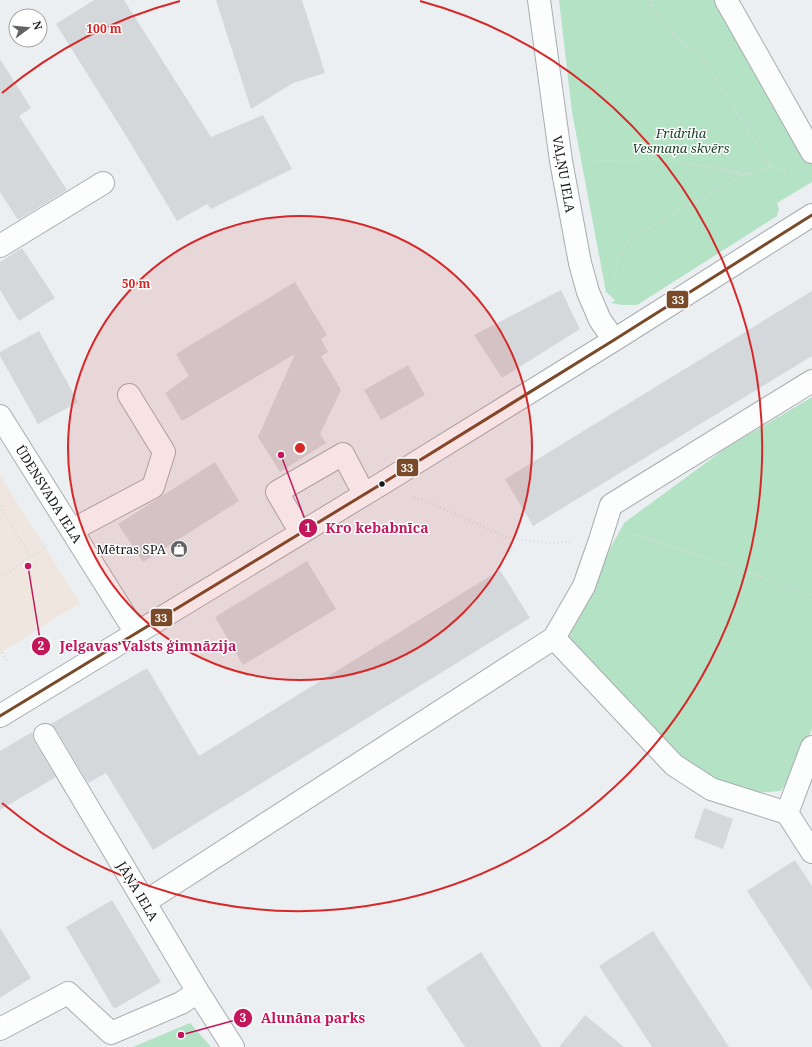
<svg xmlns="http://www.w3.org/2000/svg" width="812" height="1047" viewBox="0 0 812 1047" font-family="'Noto Serif',serif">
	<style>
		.education { fill: #efe7df }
		.green { fill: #b4e2c5 }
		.building { fill: #d5d8db }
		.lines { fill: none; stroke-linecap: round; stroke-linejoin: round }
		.minor-casing { stroke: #a9acae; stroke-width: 24 }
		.path { stroke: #d9dbdc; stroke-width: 2.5; stroke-dasharray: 1 3; stroke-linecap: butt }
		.minor { stroke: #fcfdfd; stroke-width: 22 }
		.bus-1-casing { stroke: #fff; stroke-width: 6 }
		.bus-1 { stroke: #7a4b2a; stroke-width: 3 }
		.ring { fill: none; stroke: #d62828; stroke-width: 2 }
		.bus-dot { fill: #17191b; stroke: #fff; stroke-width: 1.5 }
		.labels { text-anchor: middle; stroke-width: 3; stroke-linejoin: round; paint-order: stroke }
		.park-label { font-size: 13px; font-style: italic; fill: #1b4228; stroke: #fff }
		.street-label { font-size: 13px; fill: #17191b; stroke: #fff }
		.poi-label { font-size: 13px; fill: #17191b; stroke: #fff; text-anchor: end }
		.centre { fill: #d62828; stroke: #fff; stroke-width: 2 }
		.ring-label { font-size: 12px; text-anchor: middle; font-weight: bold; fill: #d62828; stroke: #fff; stroke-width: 3; stroke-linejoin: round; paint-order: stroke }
		.leader { fill: none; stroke: #c2185b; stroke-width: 1.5 }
		.callout-dot { fill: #c2185b; stroke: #fff; stroke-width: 1.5 }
		.mark-label { font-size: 12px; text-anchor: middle; font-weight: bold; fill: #fff }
		.callout-label { font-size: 14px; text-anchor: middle; font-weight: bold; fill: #c2185b; stroke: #fff; stroke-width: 3; stroke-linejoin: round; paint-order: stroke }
		.line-badge { stroke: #fff; stroke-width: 1.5 }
		.badge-label { font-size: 11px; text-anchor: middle; font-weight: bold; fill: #fff }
	</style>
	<rect width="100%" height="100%" fill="#ebeff2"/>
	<path class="education" d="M0,475L80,603L0,653Z"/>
	<path class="green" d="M559,0H719L812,163V182L777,203L779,209L777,216L637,305H623L611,303L615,300L606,292L572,112Z
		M812,397V728L796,774L780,791L755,793L699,772L664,744L562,637L624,523L726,448Z
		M190,1023L211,1047H133Z"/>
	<path class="building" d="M94,0H124L211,137L263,115L292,169L211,209L207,204L177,221L128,139L56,24Z
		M216,0H302L325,73L293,83L251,109Z
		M0,59L31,108L19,116L67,190L18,220L0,192Z
		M22,248L55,298L19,321L0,290V262Z
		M295,282L327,335L321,339L328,352L321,356L341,390L320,434L326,443L280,472L258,437L295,354L182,421L165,393L189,376L176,354Z
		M561,290L580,329L502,378L474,335Z
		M812,291V356L533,526L505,479Z
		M39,331L78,402L38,424L0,356V352Z
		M408,365L425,395L381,420L364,390Z
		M215,462L239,501L143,562L118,524Z
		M307,561L336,609L243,665L215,617Z
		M500,570L530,618L153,850L106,773L88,783L56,729L51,724L147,668L199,756Z
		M32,732L34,741L56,777L0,810V751Z
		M704,808L733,819L723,849L694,838Z
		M795,860L812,886V990L747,891Z
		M112,900L161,982L114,1009L66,927Z
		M0,928L31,978L0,998Z
		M653,931L729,1047H652L599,966Z
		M481,952L542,1047H465L426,988Z
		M585,1015L624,1047H559Z"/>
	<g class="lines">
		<defs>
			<path id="minor" d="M539,0L561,161L580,263L588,292L600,320L614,340
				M726,0L812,152
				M0,246L103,183
				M0,416L136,633
				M72,530L153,487L164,452L129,395
				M301,533L277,492L343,454L364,494
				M554,638L674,765L711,789L787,813L812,747
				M0,716L383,483L614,340L812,215
				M45,735L198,992L233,1047
				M787,813L812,852
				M145,902L554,638L584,586L600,540L611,505L812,381
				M0,1029L68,993L111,1033L181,1003L198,992"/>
		</defs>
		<use href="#minor" class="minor-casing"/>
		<path class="path" d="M651,0L652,9L674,35L704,60L771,167
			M589,161L671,160L745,174
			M614,278L618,259L630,238L746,174L771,167L788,172
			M414,497L442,508L506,537L545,543L570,542
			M0,506L30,556
			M631,536L638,535L812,595
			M0,578L49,544
			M0,649L7,661"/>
		<use href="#minor" class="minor"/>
		<defs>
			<path id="bus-1" d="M0,716L383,483L614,340L812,215"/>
		</defs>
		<use href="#bus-1" class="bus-1-casing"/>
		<use href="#bus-1" class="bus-1"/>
	</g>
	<circle cx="300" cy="448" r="232" fill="#d62828" fill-opacity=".12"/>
	<g class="ring">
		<circle cx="300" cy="448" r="232"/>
		<path d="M2 93A463 463 0 0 1 180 1M420 1A463 463 0 1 1 2 803"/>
	</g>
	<defs>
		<symbol id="shop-disc" viewBox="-11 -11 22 22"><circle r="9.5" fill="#616466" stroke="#fff"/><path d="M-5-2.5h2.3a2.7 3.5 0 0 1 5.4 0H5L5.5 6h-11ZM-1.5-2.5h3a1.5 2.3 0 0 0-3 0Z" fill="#fff"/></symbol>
	</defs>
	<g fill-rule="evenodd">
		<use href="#shop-disc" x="169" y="539" width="20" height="20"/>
	</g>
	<circle class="bus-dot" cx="382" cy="484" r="3.5"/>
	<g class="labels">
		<g class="park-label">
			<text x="681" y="138">Frīdriha<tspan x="681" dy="15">Vesmaņa skvērs</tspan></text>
		</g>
		<g class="street-label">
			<text transform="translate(564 174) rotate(80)" y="5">VAĻŅU IELA</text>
			<text transform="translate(49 494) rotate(58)" y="5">ŪDENSVADA IELA</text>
			<text transform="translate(138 891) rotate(59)" y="5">JĀŅA IELA</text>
		</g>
		<g class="poi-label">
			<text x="166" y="554">Mētras SPA</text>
		</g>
	</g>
	<circle cx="300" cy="448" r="6" class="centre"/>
	<g class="ring-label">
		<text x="104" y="33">100 m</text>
		<text x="136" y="288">50 m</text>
	</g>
	<path class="leader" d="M281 455L308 528M28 566L41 646M181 1035L243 1018"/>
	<g class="callout-dot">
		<circle cx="281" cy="455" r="4"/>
		<circle cx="28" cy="566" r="4"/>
		<circle cx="181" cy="1035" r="4"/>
		<circle cx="308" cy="528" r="10"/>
		<circle cx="41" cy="646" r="10"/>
		<circle cx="243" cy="1018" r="10"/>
	</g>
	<g class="mark-label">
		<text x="308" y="532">1</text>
		<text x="41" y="650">2</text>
		<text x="243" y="1022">3</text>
	</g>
	<g class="callout-label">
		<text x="377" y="533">Kro kebabnīca</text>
		<text x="148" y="651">Jelgavas Valsts ģimnāzija</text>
		<text x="313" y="1023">Alunāna parks</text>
	</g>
	<g class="line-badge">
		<rect x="666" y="290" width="23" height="19" rx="4" fill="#7a4b2a"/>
		<rect x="396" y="458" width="23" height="19" rx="4" fill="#7a4b2a"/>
		<rect x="150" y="608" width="23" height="19" rx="4" fill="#7a4b2a"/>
	</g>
	<g class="badge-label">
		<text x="678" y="304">33</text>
		<text x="407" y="472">33</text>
		<text x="161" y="622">33</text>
	</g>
	<g transform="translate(28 28) rotate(74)"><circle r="19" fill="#ffffff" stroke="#a2a3a4"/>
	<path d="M0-3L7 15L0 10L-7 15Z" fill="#616466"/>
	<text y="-6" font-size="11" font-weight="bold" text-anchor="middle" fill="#17191b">N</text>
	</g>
</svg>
